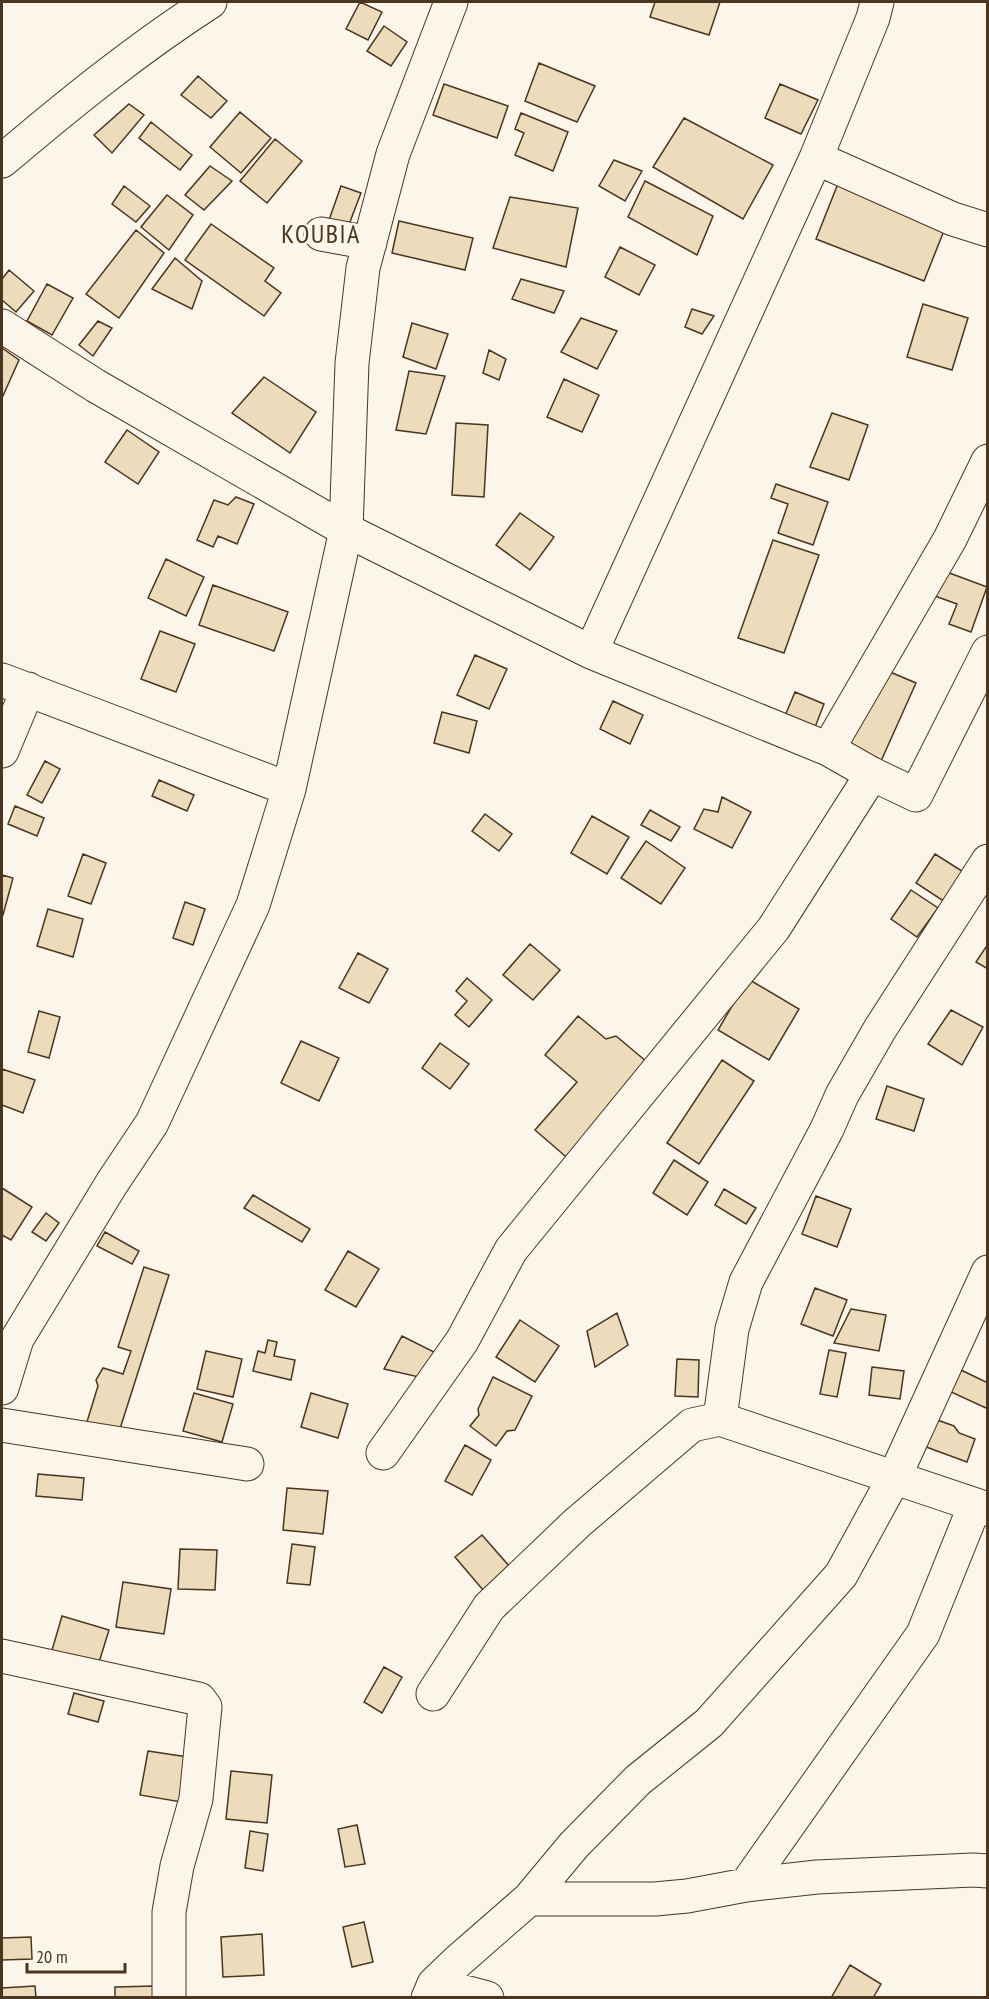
<svg xmlns="http://www.w3.org/2000/svg" width="989" height="1999" viewBox="0 0 989 1999" font-family="'PT Sans Narrow',sans-serif">
	<style>
		.building { fill: #ecdcbc; stroke: #4a3520; stroke-width: 1.5 }
		.lines { fill: none; stroke-linecap: round; stroke-linejoin: round }
		.minor-casing { stroke: #4a3520; stroke-width: 35 }
		.minor { stroke: #fbf6e9; stroke-width: 33 }
		.labels { text-anchor: middle; stroke-width: 4.5; stroke-linejoin: round; paint-order: stroke }
		.quarter-label { font-size: 26px; letter-spacing: 1.5px; fill: #4a3520; stroke: #fbf6e9 }
	</style>
	<rect width="100%" height="100%" fill="#fbf6e9"/>
	<path class="building" d="M360,2L382,12L368,40L346,29Z
		M655,2H720L709,35L650,17Z
		M384,26L407,42L391,66L367,51Z
		M539,63L595,86L577,122L525,101Z
		M198,76L227,101L211,118L181,95Z
		M444,84L508,106L497,138L433,115Z
		M780,84L818,100L801,134L765,118Z
		M129,104L144,115L112,153L94,135Z
		M240,112L271,138L241,173L210,147Z
		M521,113L568,132L553,171L515,155L524,133L515,129Z
		M684,118L773,165L743,219L653,167Z
		M151,122L192,155L180,170L139,138Z
		M275,139L302,161L267,203L240,181Z
		M614,160L642,171L625,201L599,186Z
		M210,166L232,181L204,210L185,195Z
		M645,181L713,216L697,255L628,217Z
		M839,181L947,223L924,281L816,239Z
		M124,186L150,206L136,222L112,204Z
		M341,186L361,193L348,227L329,220Z
		M167,195L193,215L169,250L141,227Z
		M510,197L578,208L566,267L493,248Z
		M399,221L473,238L465,270L392,253Z
		M211,224L274,268L265,281L281,293L264,316L185,260Z
		M136,230L164,253L119,318L86,294Z
		M620,247L655,265L639,295L605,277Z
		M175,258L202,281L192,309L152,289Z
		M9,270L34,291L16,312L2,300V279Z
		M521,279L564,291L554,313L512,299Z
		M47,284L73,298L52,335L27,321Z
		M923,304L968,318L952,370L907,357Z
		M692,309L714,316L702,334L685,327Z
		M581,318L617,331L597,369L561,352Z
		M98,321L112,328L93,356L79,345Z
		M412,323L448,334L436,369L403,357Z
		M2,348L19,360L2,398Z
		M489,350L506,359L499,380L483,373Z
		M409,371L445,376L426,434L396,430Z
		M264,377L316,412L290,453L232,413Z
		M564,379L599,395L582,432L547,417Z
		M832,413L868,425L849,480L810,467Z
		M456,423L488,425L484,497L452,495Z
		M127,430L159,452L138,484L105,462Z
		M776,484L828,502L813,545L778,533L788,504L771,498Z
		M236,497L254,504L237,544L218,536L213,547L197,540L214,500L228,505Z
		M520,513L554,537L530,570L496,545Z
		M773,540L819,555L784,653L738,638Z
		M166,559L204,577L186,616L148,598Z
		M944,571L987,587L971,632L949,624L957,604L935,596Z
		M213,585L288,612L274,651L199,625Z
		M160,631L195,644L176,692L141,679Z
		M475,655L507,669L489,709L457,695Z
		M883,669L916,683L881,761L848,746Z
		M795,692L824,704L812,735L782,723Z
		M613,701L643,715L630,744L600,729Z
		M442,712L477,721L469,753L434,743Z
		M45,761L60,769L42,803L27,795Z
		M159,780L194,795L187,811L152,796Z
		M722,797L751,812L732,848L694,829L704,809L718,812Z
		M15,806L44,818L37,836L8,824Z
		M650,810L680,827L671,841L641,825Z
		M485,814L512,834L499,851L472,831Z
		M592,816L629,837L607,874L571,853Z
		M646,841L685,868L661,904L621,878Z
		M83,854L106,863L91,904L68,896Z
		M935,854L965,873L945,902L916,883Z
		M2,875L13,878L3,915H2Z
		M911,890L938,908L917,937L891,919Z
		M185,902L205,909L193,945L173,938Z
		M48,909L83,919L73,957L37,946Z
		M530,944L560,970L533,1000L503,975Z
		M988,944V969L976,962Z
		M358,953L388,969L369,1003L339,988Z
		M467,978L492,1000L469,1027L455,1015L467,1001L456,991Z
		M748,979L799,1009L769,1060L718,1030Z
		M951,1010L983,1027L962,1065L928,1044Z
		M39,1011L60,1017L49,1058L28,1052Z
		M578,1016L606,1039L616,1036L653,1067L572,1162L535,1130L577,1082L545,1055Z
		M301,1041L339,1058L319,1101L281,1083Z
		M440,1043L469,1064L450,1089L422,1068Z
		M722,1060L754,1081L699,1164L667,1143Z
		M2,1069L35,1080L23,1113L2,1105Z
		M887,1086L924,1099L914,1131L876,1119Z
		M674,1160L708,1182L687,1215L653,1193Z
		M2,1188L32,1207L11,1240L2,1235Z
		M724,1189L756,1208L746,1224L715,1205Z
		M253,1195L310,1229L302,1242L244,1208Z
		M816,1196L851,1209L837,1247L802,1234Z
		M46,1213L59,1223L46,1241L32,1232Z
		M105,1232L139,1251L132,1264L97,1246Z
		M348,1251L379,1269L356,1307L325,1290Z
		M144,1267L169,1275L118,1435L86,1425L98,1386L96,1380L103,1368L123,1374L131,1351L118,1347Z
		M815,1288L847,1300L833,1336L801,1324Z
		M851,1309L886,1315L879,1351L834,1343Z
		M617,1313L628,1345L595,1367L587,1331Z
		M520,1320L559,1346L535,1382L496,1357Z
		M402,1336L436,1353L423,1378L384,1369Z
		M268,1340L277,1342L274,1356L295,1360L291,1380L253,1371L258,1351L265,1353Z
		M829,1350L846,1353L837,1397L820,1394Z
		M206,1351L242,1359L233,1397L197,1389Z
		M677,1359L699,1360L698,1397L675,1396Z
		M872,1367L904,1371L900,1399L869,1395Z
		M961,1370L988,1383V1404L986,1408L951,1392Z
		M493,1377L532,1396L515,1430L507,1431L496,1446L470,1426L479,1415L478,1409Z
		M194,1393L233,1404L222,1442L183,1431Z
		M311,1393L348,1404L338,1438L301,1427Z
		M929,1417L954,1426L959,1433L975,1439L967,1462L918,1444Z
		M465,1445L491,1460L472,1495L445,1481Z
		M38,1474L84,1478L82,1500L36,1496Z
		M287,1488L328,1491L323,1534L283,1530Z
		M482,1535L510,1567L483,1590L455,1557Z
		M292,1544L315,1547L310,1585L287,1583Z
		M180,1549L217,1550L215,1590L178,1589Z
		M123,1582L171,1589L164,1634L116,1627Z
		M62,1616L109,1630L96,1672L50,1657Z
		M384,1667L402,1677L382,1713L364,1702Z
		M74,1693L104,1701L98,1722L68,1714Z
		M148,1751L194,1758L187,1803L140,1795Z
		M231,1771L272,1775L267,1823L226,1819Z
		M357,1825L365,1864L345,1867L338,1829Z
		M250,1831L268,1834L263,1871L245,1868Z
		M364,1922L373,1962L352,1967L343,1927Z
		M262,1934L264,1975L223,1977L221,1937Z
		M31,1937L32,1959L2,1960V1938Z
		M850,1965L881,1984L873,1998H831Z
		M35,1986L36,1998H2V1988Z
		M155,1986L156,1998H115V1987Z"/>
	<g class="lines">
		<defs>
			<path id="minor" d="M816,158L953,219L988,230
				M2,161C68,105 137,49 210,2
				M321,234L370,243
				M2,326L96,386L346,530L591,652L828,749L872,774L916,795L988,652
				M591,652L816,158L873,18L877,2
				M2,680L289,789
				M828,749L950,539L988,461
				M2,751L28,689
				M2,1388L17,1339L112,1183L152,1123L253,905L289,789L346,530L352,363L363,268L393,154L451,2
				M720,1419L732,1329L746,1282L827,1129L842,1095L880,1029L988,861
				M2,1425L247,1464
				M383,1453L462,1341L511,1250L774,928L872,774
				M2,1656L199,1699L205,1707L196,1799L177,1866L169,1912V1998
				M433,1694L489,1607L577,1523L692,1425L720,1419L988,1509
				M746,1885L923,1634L975,1505
				M529,1899H655L687,1896L746,1885L817,1877L973,1870L988,1871
				M434,1984L487,1998
				M428,1998L434,1984L458,1961L529,1899L574,1845L638,1780L709,1723L841,1575L894,1478L988,1272"/>
		</defs>
		<use href="#minor" class="minor-casing"/>
		<use href="#minor" class="minor"/>
	</g>
	<g class="labels">
		<g class="quarter-label">
			<text x="321" y="243">KOUBIA</text>
		</g>
	</g>
	<rect width="989" height="1999" fill="none" stroke="#4a3520" stroke-width="6"/>
	<path d="M27 1963v9h98v-9" fill="none" stroke="#4a3520" stroke-width="3"/>
	<text x="36" y="1963" font-size="18" fill="#4a3520" stroke="#fbf6e9" stroke-width="4.5" paint-order="stroke">20 m</text>
</svg>
